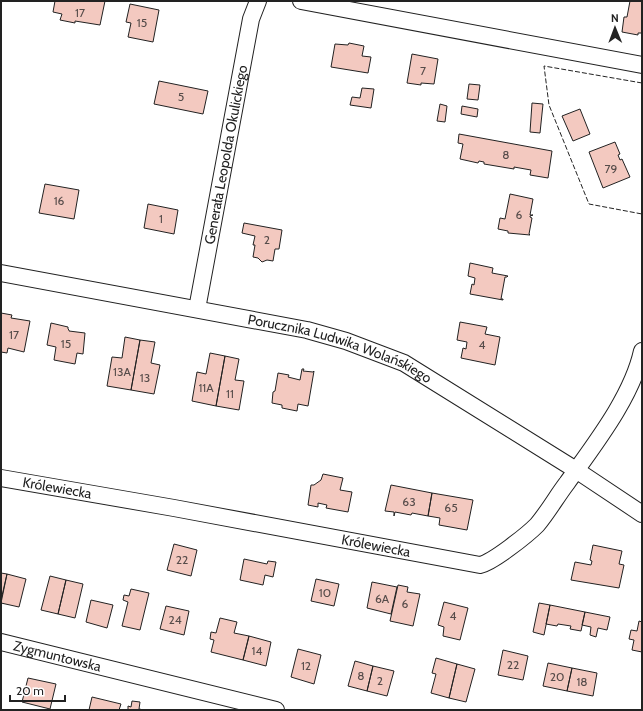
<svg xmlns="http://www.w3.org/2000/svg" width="643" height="711" viewBox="0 0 643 711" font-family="Cabin,sans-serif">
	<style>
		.building { fill: #f3c9c0; stroke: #222 }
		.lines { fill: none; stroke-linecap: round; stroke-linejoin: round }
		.minor-casing { stroke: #222; stroke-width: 18 }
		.minor { stroke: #fff; stroke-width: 16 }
		.fence { stroke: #222; stroke-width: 1; stroke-dasharray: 5 2; stroke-linecap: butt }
		.labels { text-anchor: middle; stroke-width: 3; stroke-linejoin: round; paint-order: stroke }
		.number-label { font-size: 12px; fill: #564c4a }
		.street-label { font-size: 14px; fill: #222; stroke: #fff }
	</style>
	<rect width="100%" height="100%" fill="#fff"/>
	<path class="building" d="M55,1H105L100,25L75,21V23L60,20L62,14L53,12Z
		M630,1H642V33H638V35L622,32L624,17H627Z
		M130,4L159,10L153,42L128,37L131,23L126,22Z
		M349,43L364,46L362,56L371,57L368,73L331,67L335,44L348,45Z
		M412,54L438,59L434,84L421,83V85L407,83Z
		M159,81L208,91L203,114L154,104Z
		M469,84L480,85L478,100L467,99Z
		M362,88L374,89L371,108L350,105L352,97L360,98Z
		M532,103L543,104L540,133L530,132Z
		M440,104L447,106L445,122L437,121Z
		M462,106L478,109L477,117L461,114Z
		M580,109L590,134L573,141L562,116Z
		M459,134L552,151L548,178L530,175L531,170L514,167V169L484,164V162L479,161L478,163L460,159L463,144L458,143Z
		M615,142L620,154L618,155L620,160L622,159L630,177L603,188L589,152Z
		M45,184L79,190L74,219L39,213Z
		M510,194L533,199L530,215H533L530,216V217L532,218L529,234L530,235L508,233V231L498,229L500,218L505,219Z
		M148,204L178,210L174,234L144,228Z
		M244,223L282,230L279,249H275L273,261L267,260L262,262L258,258L253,257L255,245H253L255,236L242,233Z
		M470,263L493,268L492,273L508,276L507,277H505L501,299H503V300L470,294L472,284L474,285L475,278L468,276Z
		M1,313L12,315L11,318L30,321L24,352L8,348L7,353L1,352Z
		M460,322L487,327L485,334L500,337L495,365L461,358L463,348L466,349L467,342L457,340Z
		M51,323L68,327V329L69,330V331L85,333L83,354L77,353L75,364L54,360L56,347L47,345Z
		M125,337L140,340L131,390L107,386L112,357L122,358Z
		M140,340L155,342L151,363L160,365L154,394L131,390Z
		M210,353L225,356L216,406L192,401L197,372L206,374Z
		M225,356L239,359L235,380L244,381L239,410L216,406Z
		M302,369H304L303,371L313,372L314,371L308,406L298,404L297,411L282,408V405L272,403L273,392L275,391L278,373L289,375L288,377L300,380Z
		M323,474L343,478L340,490L352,492L348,512L326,508L327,505L318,503V507L308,505L311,485H314L321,480Z
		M391,485L432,493L428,516L412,513L411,515L395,512L394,516V512L385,511Z
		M432,493L473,500L467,530L439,525L440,518L428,516Z
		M174,544L197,550L191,576L167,570Z
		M593,545L622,551L619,564L624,565L619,588L571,580L575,562L591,565L592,561L590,560Z
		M244,559L267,564L268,561L276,562L273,577L265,575L263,585L240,580Z
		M1,573L7,574L1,600Z
		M7,574L26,579L19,607L1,603Z
		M50,576L66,580L58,614L41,610Z
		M316,579L339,584L334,606L311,601Z
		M66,580L83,584L75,618L58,614Z
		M372,582L397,587L391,614L367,608Z
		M398,585L408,587L407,592L420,594L413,626L390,621Z
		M131,589L149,593L140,630L122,626L128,602L123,600L124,595L129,596Z
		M91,600L113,605L107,628L86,622Z
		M444,602L468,608L460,640L443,636L444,627L438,625Z
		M539,603L550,605L544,635L533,632Z
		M550,605L585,612L581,631L570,629L571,626L558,624L557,626L546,624Z
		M166,606L189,611L184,635L160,629Z
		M585,612L610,617L607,630L598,628L596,637L590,635L591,627L582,625Z
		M220,618L237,622L234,633L249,636L243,660L211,652L214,640L210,639L211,632L216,633Z
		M639,621L642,622V652L632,650L634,640L629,639L631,630L637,631Z
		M249,636L271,642L266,666L243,660Z
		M298,649L321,655L314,684L291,677Z
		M503,650L528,656L523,680L498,675Z
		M436,658L457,664L449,698L431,693L436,674L432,673Z
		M355,661L373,666L367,691L348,686Z
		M548,663L572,668L567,691L543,686Z
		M457,664L475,669L466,702L449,698Z
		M373,666L394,671L387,696L367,691Z
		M572,668L597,673L593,696L567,691Z
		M28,678L56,684L50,709L22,702Z
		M92,697L121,704L119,710H89Z
		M132,701L140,702L139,709L144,710H128V706L131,707Z"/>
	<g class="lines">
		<defs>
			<g id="minor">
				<path d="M301,1L642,65"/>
				<path id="s1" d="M1,273L307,330L346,341L404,363L576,470L642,514"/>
				<path id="s2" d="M197,309L251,19L258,1"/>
				<path id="s3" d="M1,478L174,508L480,565C493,562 527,535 537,525C548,512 557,496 567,483C594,445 632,397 642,351"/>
				<path id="s4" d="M1,642L276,710"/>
			</g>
		</defs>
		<use href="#minor" class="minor-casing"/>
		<use href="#minor" class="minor"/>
		<path class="fence" d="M642,83L544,66L549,105L589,204L642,214"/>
	</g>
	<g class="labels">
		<g class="number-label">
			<text x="80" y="17">17</text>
			<text x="142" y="27">15</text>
			<text x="423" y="75">7</text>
			<text x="181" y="101">5</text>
			<text x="506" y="159">8</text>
			<text x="611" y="173">79</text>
			<text x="59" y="205">16</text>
			<text x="519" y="219">6</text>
			<text x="161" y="223">1</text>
			<text x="267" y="244">2</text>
			<text x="14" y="339">17</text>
			<text x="66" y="348">15</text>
			<text x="482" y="349">4</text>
			<text x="122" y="376">13A</text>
			<text x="145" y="382">13</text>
			<text x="206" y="392">11A</text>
			<text x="230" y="398">11</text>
			<text x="409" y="506">63</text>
			<text x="451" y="512">65</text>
			<text x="182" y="564">22</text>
			<text x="325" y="597">10</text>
			<text x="382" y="603">6A</text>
			<text x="405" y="608">6</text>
			<text x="453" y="620">4</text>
			<text x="175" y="624">24</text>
			<text x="257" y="655">14</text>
			<text x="513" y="669">22</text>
			<text x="306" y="670">12</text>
			<text x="361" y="680">8</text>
			<text x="557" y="681">20</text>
			<text x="380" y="685">2</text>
			<text x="582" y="686">18</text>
		</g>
		<g class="street-label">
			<text dy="5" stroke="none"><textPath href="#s2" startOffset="157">Generała Leopolda Okulickiego</textPath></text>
			<text dy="5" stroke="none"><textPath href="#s1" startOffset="348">Porucznika Ludwika Wolańskiego</textPath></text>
			<text dy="5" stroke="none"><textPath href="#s3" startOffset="57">Królewiecka</textPath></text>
			<text dy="5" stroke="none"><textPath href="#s3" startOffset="381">Królewiecka</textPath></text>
			<text dy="5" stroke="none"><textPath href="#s4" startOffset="58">Zygmuntowska</textPath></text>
		</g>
	</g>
	<rect width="643" height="711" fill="none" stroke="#222222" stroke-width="4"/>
	<g transform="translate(615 28) rotate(359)" stroke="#ffffff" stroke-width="3" paint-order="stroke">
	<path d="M0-3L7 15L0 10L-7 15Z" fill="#222222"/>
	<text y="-6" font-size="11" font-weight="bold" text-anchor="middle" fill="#222222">N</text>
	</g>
	<path d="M10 695v6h55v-6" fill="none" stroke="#222222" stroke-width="2"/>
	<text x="16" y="695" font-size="12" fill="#222222" stroke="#ffffff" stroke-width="3" paint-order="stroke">20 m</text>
</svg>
